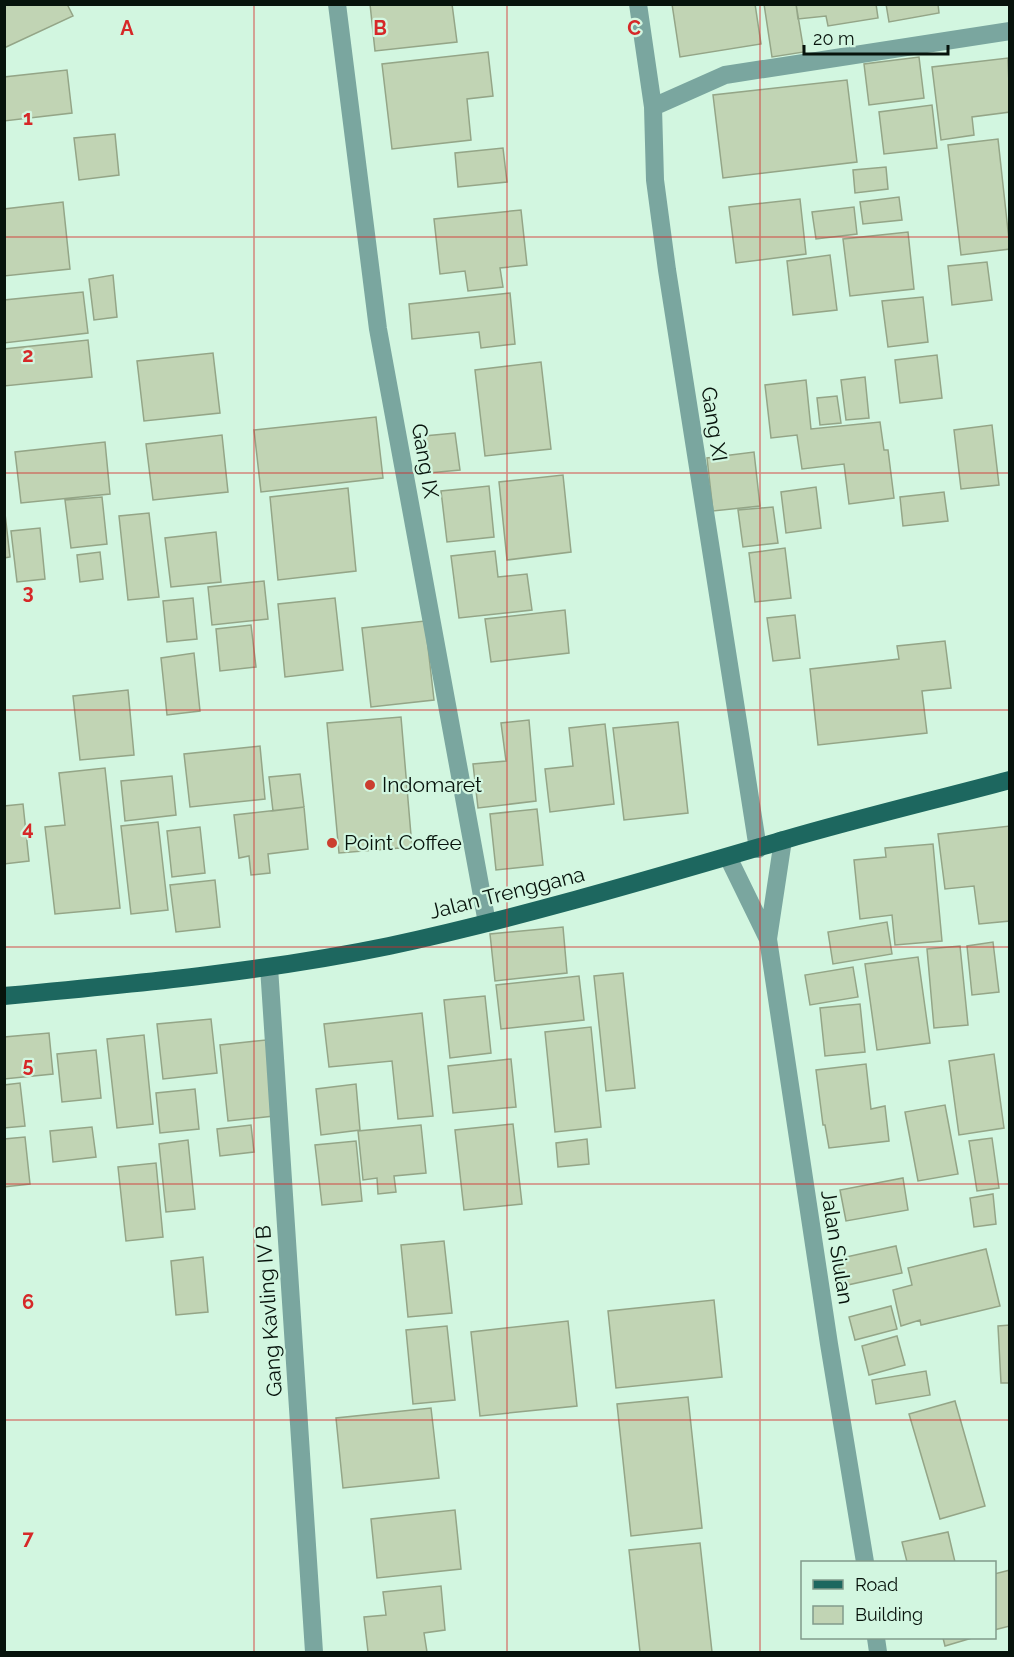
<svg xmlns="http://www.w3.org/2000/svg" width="1014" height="1657" viewBox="0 0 1014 1657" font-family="Raleway,sans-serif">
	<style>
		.building { fill: #c1d4b4; stroke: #94a587; stroke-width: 1.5 }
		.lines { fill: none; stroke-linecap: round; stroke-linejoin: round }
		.minor { stroke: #7aa69f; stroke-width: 18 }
		.major { stroke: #1d675f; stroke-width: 18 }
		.grid { fill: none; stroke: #d62828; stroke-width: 1.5; stroke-opacity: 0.55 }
		.poi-dot { fill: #cb3e2f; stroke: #d2f6e0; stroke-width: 2 }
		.labels { text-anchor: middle; stroke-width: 4.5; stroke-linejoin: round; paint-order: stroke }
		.street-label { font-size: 21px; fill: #07130c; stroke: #d2f6e0 }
		.poi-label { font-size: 21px; fill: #07130c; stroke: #d2f6e0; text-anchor: start }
		.grid-label { font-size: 20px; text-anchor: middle; font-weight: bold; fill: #d62828; stroke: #d2f6e0; stroke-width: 4.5; stroke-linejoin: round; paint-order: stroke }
	</style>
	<rect width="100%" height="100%" fill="#d2f6e0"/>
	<path class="building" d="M4,4H67L73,16L4,48Z
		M370,4H452L457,42L375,51Z
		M672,4H755L761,44L680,57Z
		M764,4H796L804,52L772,57Z
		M796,4H876L878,18L828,26L826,16L798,19Z
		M886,4H938L939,13L889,22Z
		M488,52L493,96L467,99L471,140L392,149L382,64Z
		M919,57L924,98L869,105L864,64Z
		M1008,58L1010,112L972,117L974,135L941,140L932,67Z
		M67,70L72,113L4,121V77Z
		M847,80L857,162L723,178L713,95Z
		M932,105L937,148L884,154L879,112Z
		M115,134L119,175L79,180L74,138Z
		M998,139L1010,249L961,255L948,145Z
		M503,148L507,182L458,187L455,153Z
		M886,167L888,189L855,193L853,170Z
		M899,197L902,220L863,224L860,202Z
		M800,199L806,254L736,263L729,207Z
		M63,202L70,269L4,276V209Z
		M854,207L857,234L816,239L812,212Z
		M521,210L527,265L500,268L503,287L468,291L465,271L440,274L434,219Z
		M908,232L914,289L850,296L843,239Z
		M830,255L837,310L793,315L787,261Z
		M987,262L992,300L952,305L948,266Z
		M113,275L117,317L94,320L89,279Z
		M83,292L88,333L4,343V300Z
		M510,293L515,344L481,348L479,332L412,339L409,304Z
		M923,297L928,342L888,347L882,301Z
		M88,340L92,377L4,386V349Z
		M213,353L220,413L144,421L137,361Z
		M937,355L942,398L900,403L895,360Z
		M541,362L551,449L485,456L475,370Z
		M865,377L869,418L846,420L841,380Z
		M806,380L811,429L880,422L884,450H888L894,498L849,504L844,464L802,469L797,435L771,438L765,385Z
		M837,396L841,423L820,425L817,398Z
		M376,417L383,478L261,492L254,430Z
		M992,425L999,485L961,489L954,430Z
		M455,433L460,470L428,473L424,436Z
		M222,435L228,492L153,500L146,444Z
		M105,442L110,494L21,503L15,452Z
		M754,452L760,506L713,511L707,458Z
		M563,475L571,552L507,560L499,482Z
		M489,486L494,537L447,542L441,491Z
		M816,487L821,528L786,533L781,492Z
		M348,488L356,571L278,580L270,497Z
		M944,492L948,521L903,526L900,497Z
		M102,497L107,544L71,548L65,500Z
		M4,505L10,557L4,558Z
		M773,507L778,543L743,547L738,510Z
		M149,513L159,597L128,600L119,516Z
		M40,528L45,579L17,582L11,531Z
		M216,532L221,582L171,587L165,538Z
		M785,548L791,598L755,602L749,553Z
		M495,551L498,577L527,574L532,610L459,618L451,556Z
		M100,552L103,579L80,582L77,555Z
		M264,581L268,619L212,625L208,587Z
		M193,598L197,639L167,642L163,601Z
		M335,598L343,670L285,677L278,604Z
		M565,610L569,653L491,662L485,619Z
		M795,615L800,658L773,661L767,618Z
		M425,621L434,700L371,707L362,628Z
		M251,625L256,667L220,671L216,629Z
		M945,641L951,688L922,691L927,733L818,745L810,669L899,659L897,646Z
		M194,653L200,711L167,715L161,658Z
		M128,690L134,755L80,760L73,696Z
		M401,717L412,847L339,853L327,723Z
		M529,720L536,801L478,808L473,764L506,761L501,723Z
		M678,722L688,813L624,820L613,728Z
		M605,724L614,804L550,812L545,769L573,766L569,728Z
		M260,746L265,799L190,807L184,754Z
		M105,768L120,908L55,914L45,827L65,825L59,773Z
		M300,774L304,807L273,811L269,777Z
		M172,776L176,815L125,821L121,781Z
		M23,804L29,861L4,864V806Z
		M304,807L308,849L268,854L270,873L251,875L249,856L239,858L234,815Z
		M537,809L543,865L496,870L490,814Z
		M158,822L168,910L131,914L121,826Z
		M1010,826V921L979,924L974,886L945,889L938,834Z
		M200,827L205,873L172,877L167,831Z
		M933,844L942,941L895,945L892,915L860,919L854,860L886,857L885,848Z
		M215,880L220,927L176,932L170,885Z
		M887,922L892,954L833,964L828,932Z
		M563,927L567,973L495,981L490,934Z
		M993,942L999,992L972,995L967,946Z
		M960,946L968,1025L934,1028L927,949Z
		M918,957L930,1043L877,1050L865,964Z
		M853,967L858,997L810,1005L805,975Z
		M623,973L635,1088L606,1091L594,976Z
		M579,976L584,1020L501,1029L496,985Z
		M485,996L491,1053L450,1058L444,1000Z
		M860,1004L865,1052L825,1056L820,1008Z
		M422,1013L433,1116L398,1119L392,1061L329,1067L324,1024Z
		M211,1019L217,1073L163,1079L157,1024Z
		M591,1027L601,1127L555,1132L545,1032Z
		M49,1033L53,1074L4,1079V1037Z
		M144,1035L153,1124L117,1128L107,1039Z
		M266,1040L274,1116L228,1121L220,1045Z
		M96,1050L101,1098L62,1102L57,1054Z
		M994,1054L1004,1128L959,1135L949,1061Z
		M511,1059L516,1107L453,1113L448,1066Z
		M866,1064L871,1109L885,1106L889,1141L829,1148L825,1125H823L816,1070Z
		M20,1083L25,1126L4,1128V1085Z
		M356,1084L360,1130L321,1135L316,1089Z
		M195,1089L199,1129L160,1133L156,1093Z
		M945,1105L958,1174L918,1181L905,1112Z
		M513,1124L522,1204L464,1210L455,1130Z
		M251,1125L254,1152L220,1156L217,1129Z
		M421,1125L426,1173L394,1176L396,1192L378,1194L377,1178L363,1180L358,1131Z
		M92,1127L96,1157L53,1162L50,1131Z
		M25,1137L30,1184L4,1187V1139Z
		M992,1138L999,1188L977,1191L969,1141Z
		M587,1139L589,1164L558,1167L556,1143Z
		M188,1140L195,1209L166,1212L159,1144Z
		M356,1141L362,1201L322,1205L315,1145Z
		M156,1163L163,1237L126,1241L118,1167Z
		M903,1178L908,1210L846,1221L840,1190Z
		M993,1194L996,1224L974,1227L970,1198Z
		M444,1241L452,1313L408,1317L401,1245Z
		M896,1246L902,1273L843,1286L837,1259Z
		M986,1249L1000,1306L921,1325L920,1320L901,1326L893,1290L912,1285L908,1268Z
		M203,1257L208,1312L176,1315L171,1261Z
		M714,1300L722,1377L616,1388L608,1311Z
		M891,1306L897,1329L855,1340L849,1317Z
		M568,1321L577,1406L480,1416L471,1332Z
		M1010,1325V1383H1001L998,1326Z
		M447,1326L455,1400L413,1404L406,1330Z
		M897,1336L905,1365L869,1375L862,1346Z
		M926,1371L930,1395L876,1404L872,1380Z
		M688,1397L702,1528L631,1536L617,1404Z
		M955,1401L985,1506L940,1519L909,1414Z
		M431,1408L439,1478L343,1488L336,1418Z
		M455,1510L461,1569L377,1578L371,1519Z
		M948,1532L955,1562H907L902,1542Z
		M700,1543L712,1652H640L629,1550Z
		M1010,1570V1626L994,1630V1574Z
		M441,1586L445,1630L424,1633L427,1652H368L364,1617L386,1615L383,1592Z
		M943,1638H972L945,1646Z"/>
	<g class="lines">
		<path class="minor" d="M337,4L378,329L487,923
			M638,4L653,107L655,180L667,270L758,849
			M653,107L725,75L1010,31
			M783,840L768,939L829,1344L865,1562
			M728,857L768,939
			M269,967L314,1652
			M876,1638L878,1652"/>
		<path class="major" d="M4,996C133,984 263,972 389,946C523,917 654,878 784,840C859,818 935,800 1010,780"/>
	</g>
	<path class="grid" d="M254,4V1652M507,4V1652M760,4V1652M4,237H1010M4,473H1010M4,710H1010M4,947H1010M4,1184H1010M4,1420H1010"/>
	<g class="poi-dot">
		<circle cx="370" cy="785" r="6"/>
		<circle cx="332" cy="843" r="6"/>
	</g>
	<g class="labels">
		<g class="street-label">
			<text transform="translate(714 424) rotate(81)" y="7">Gang XI</text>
			<text transform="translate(425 461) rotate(80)" y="7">Gang IX</text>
			<text transform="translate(507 893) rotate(-14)" y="7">Jalan Trenggana</text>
			<text transform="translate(837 1247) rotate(81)" y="7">Jalan Siulan</text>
			<text transform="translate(269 1311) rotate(-94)" y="7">Gang Kavling IV B</text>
		</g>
		<g class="poi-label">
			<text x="382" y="792">Indomaret</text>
			<text x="344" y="850">Point Coffee</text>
		</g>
	</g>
	<g class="grid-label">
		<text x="127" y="35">A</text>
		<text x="380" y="35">B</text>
		<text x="634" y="35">C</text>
		<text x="28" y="125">1</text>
		<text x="28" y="362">2</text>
		<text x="28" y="599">3</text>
		<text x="28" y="835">4</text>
		<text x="28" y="1072">5</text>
		<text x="28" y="1309">6</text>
		<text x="28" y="1545">7</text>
	</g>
	<rect width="1014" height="1657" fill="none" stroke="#07130c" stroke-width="12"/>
	<rect x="801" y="1561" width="195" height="78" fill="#d2f6e0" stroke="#819b8b" stroke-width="1.5"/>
	<rect x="813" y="1580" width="30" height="9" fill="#1d675f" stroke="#819b8b" stroke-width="1.5"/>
	<text x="855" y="1591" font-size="18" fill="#07130c">Road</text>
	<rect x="813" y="1606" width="30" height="18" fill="#c1d4b4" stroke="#819b8b" stroke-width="1.5"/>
	<text x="855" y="1621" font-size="18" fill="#07130c">Building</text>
	<path d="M804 45v9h144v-9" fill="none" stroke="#07130c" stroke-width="3"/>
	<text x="813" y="45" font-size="18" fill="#07130c" stroke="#d2f6e0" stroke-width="4.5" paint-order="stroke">20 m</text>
</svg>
